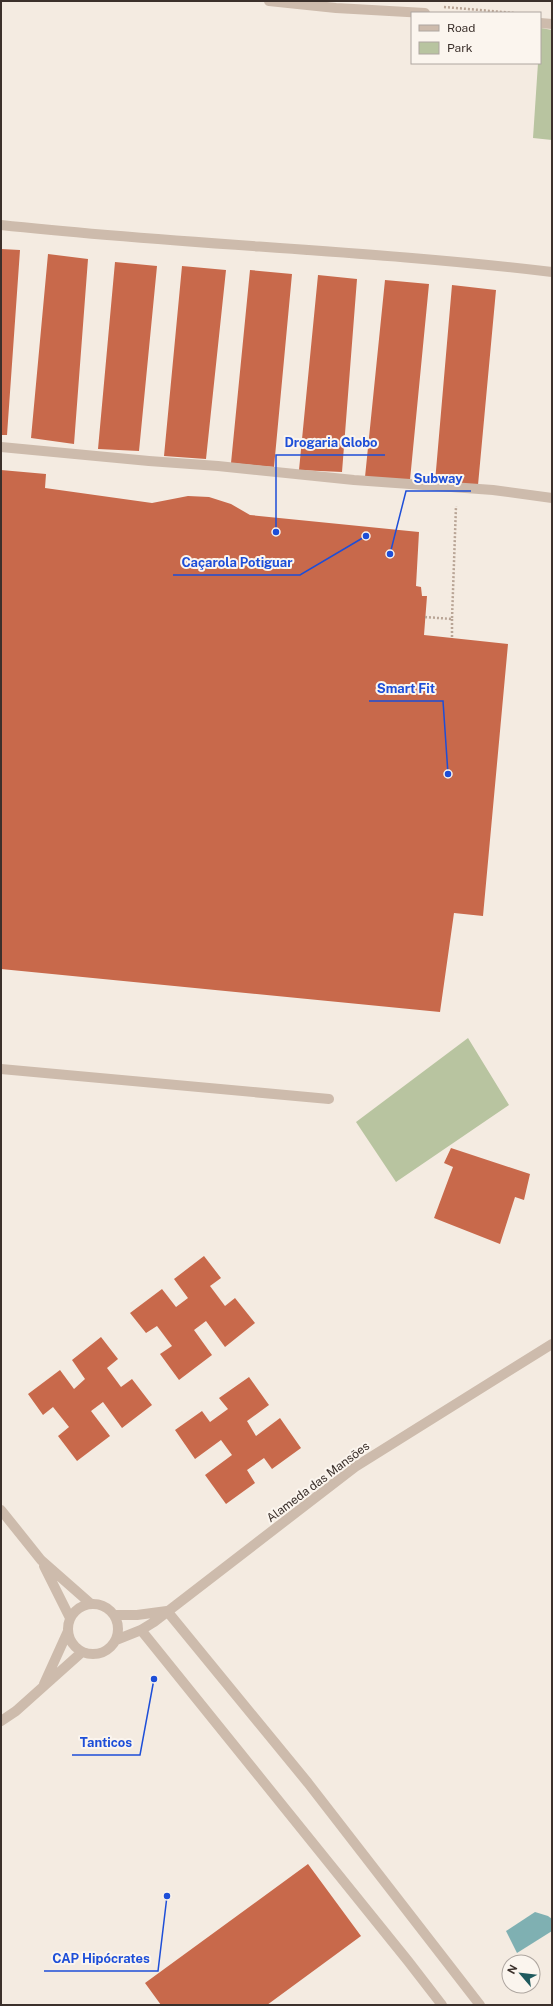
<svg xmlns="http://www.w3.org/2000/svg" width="553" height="2006" viewBox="0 0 553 2006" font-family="'Public Sans',sans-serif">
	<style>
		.green { fill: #b8c4a0 }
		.water { fill: #7fb0b2 }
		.building { fill: #c8694b }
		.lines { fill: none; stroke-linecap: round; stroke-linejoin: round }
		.path { stroke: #b9a596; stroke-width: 2.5; stroke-dasharray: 2 2; stroke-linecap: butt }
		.service { stroke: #cdbbac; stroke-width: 10 }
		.tertiary { stroke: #cdbbac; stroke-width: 10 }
		.labels { text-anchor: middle; stroke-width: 4; stroke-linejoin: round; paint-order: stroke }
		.street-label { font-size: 12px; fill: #3b302b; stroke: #fbf5ee }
		.leader { fill: none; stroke: #1d4ed8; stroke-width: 1.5 }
		.callout-dot { fill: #1d4ed8; stroke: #fbf5ee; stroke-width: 1.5 }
		.callout-label { font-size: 13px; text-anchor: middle; font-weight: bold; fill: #1d4ed8; stroke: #fbf5ee; stroke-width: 4; stroke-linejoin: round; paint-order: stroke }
	</style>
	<rect width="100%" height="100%" fill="#f4ebe1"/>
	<path class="green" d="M541,28L552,30V140L533,138L538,63H540Z
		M468,1038L509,1105L396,1182L356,1122Z"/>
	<path class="water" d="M535,1912L548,1916L552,1919V1931L517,1953L506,1931Z"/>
	<path class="building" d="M1,249L20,250L7,435H1Z
		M48,254L88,259L74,444L31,438Z
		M115,262L157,266L139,451L98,449Z
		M182,266L226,270L206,459L164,456Z
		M250,270L292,274L274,467L231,463Z
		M318,275L357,279L342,472L299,470Z
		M385,280L429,284L410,480L365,477Z
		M452,285L496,290L478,485L435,482Z
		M1,470L46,474L45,488L152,503L188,496L209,497L231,504L250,515L419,532L416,586L421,587L422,596H427L424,635L508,644L483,916L454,913L440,1012L1,969Z
		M451,1148L530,1174L524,1200L515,1197L500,1244L434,1218L453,1167L444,1163Z
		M204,1256L221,1278L210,1286L225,1306L235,1298L255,1323L225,1347L206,1321L194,1330L212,1355L179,1380L160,1354L172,1346L157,1326L146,1333L130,1313L162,1289L176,1307L188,1298L174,1279Z
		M101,1337L118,1359L107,1368L121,1387L132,1379L152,1405L122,1428L103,1402L91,1411L110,1436L77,1461L58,1436L69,1427L53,1407L43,1415L28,1394L60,1370L74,1389L85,1379L72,1360Z
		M249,1377L269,1405L247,1421L256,1436L280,1418L301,1448L272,1469L264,1458L247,1470L255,1483L226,1504L205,1475L232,1455L221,1440L195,1459L175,1430L202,1411L210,1422L228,1409L219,1398Z
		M308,1864L361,1936L267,2005H161L145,1983Z"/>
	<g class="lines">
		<path class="path" d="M444,7L515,13
			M425,617L452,619L456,506
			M452,637V619"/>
		<path class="service" d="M269,1L336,8L425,13
			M540,23L552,24
			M1,225C184,245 369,250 552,272
			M1,447L149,461L218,466L354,480L493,490L552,498
			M1,1069L329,1099"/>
		<path class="tertiary" d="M1,1510L41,1560L91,1604
			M44,1566L70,1618
			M68 1629a25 25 0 1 1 50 0a25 25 0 1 1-50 0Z
			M167,1611L308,1783L480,2005
			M114,1615H137L167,1611
			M141,1630L408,1961L442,2005
			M116,1640L141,1630L154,1622L355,1467L552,1344
			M44,1684L68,1631
			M1,1721L16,1711L82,1652"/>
	</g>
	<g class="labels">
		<g class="street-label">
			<text transform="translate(318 1482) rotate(-37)" y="4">Alameda das Mansões</text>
		</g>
	</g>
	<path class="leader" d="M276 532L276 455H385M390 554L406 491H471M366 536L300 575H173M448 774L443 701H369M154 1679L140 1755H72M167 1896L158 1971H44"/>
	<g class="callout-dot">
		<circle cx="276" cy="532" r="4"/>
		<circle cx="390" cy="554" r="4"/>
		<circle cx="366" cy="536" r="4"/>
		<circle cx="448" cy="774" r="4"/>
		<circle cx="154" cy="1679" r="4"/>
		<circle cx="167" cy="1896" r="4"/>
	</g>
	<g class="callout-label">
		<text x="331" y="447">Drogaria Globo</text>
		<text x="438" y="483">Subway</text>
		<text x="237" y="567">Caçarola Potiguar</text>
		<text x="406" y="693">Smart Fit</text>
		<text x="106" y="1747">Tanticos</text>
		<text x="101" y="1963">CAP Hipócrates</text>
	</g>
	<rect width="553" height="2006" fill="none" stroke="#3b302b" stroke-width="4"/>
	<rect x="411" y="12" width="130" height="52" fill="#fbf5ee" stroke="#aea6a0"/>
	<rect x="419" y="25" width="20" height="6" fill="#cdbbac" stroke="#aea6a0"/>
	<text x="447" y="32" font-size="12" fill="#3b302b">Road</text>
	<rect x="419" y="42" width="20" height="12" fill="#b8c4a0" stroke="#aea6a0"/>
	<text x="447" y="52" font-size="12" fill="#3b302b">Park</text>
	<g transform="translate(521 1974) rotate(298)"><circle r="19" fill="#fbf5ee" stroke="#aea6a0"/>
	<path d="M0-3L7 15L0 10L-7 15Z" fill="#1f5a5e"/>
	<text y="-6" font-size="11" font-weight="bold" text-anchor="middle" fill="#3b302b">N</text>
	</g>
</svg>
